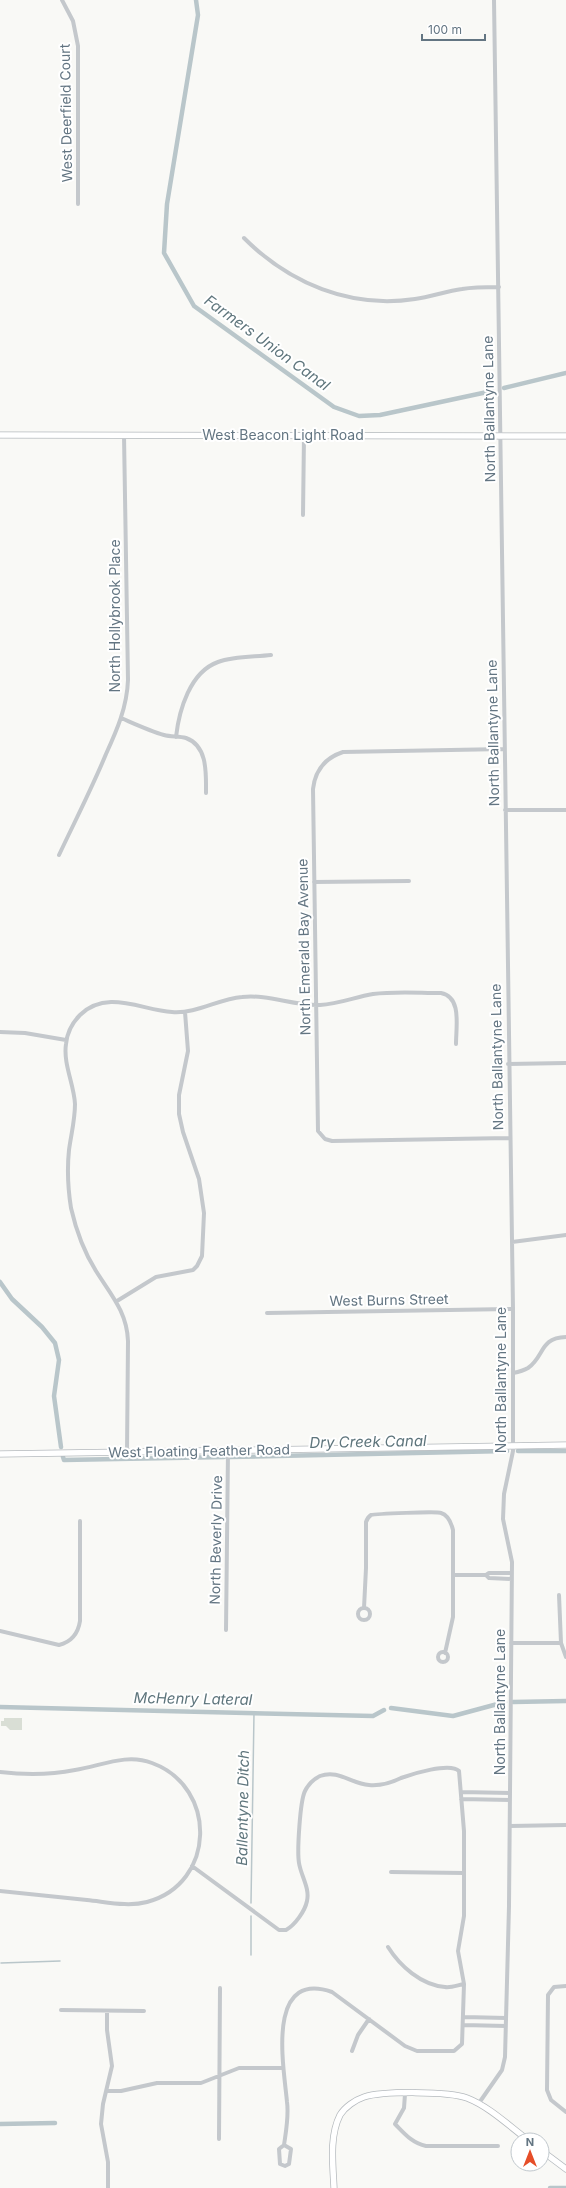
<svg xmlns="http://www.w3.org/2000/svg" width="566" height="2188" viewBox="0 0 566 2188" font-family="Inter,sans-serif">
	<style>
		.green { fill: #d9ded5 }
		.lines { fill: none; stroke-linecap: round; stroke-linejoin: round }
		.stream { stroke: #b9c6ca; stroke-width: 1.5 }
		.canal { stroke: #b9c6ca; stroke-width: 4.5 }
		.major-casing { stroke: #b5babe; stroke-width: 7 }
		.minor { stroke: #c4c8cc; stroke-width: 4 }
		.major { stroke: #fff; stroke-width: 5.5 }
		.labels { text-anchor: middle; stroke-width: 4; stroke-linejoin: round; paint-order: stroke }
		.street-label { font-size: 14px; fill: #637582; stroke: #fff }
		.water-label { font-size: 15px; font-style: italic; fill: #5e757c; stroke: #fff }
	</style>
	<rect width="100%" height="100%" fill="#f9f9f6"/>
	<path class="green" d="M4,1718H22V1730H10L6,1726H1V1721H4Z"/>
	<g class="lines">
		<path class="stream" d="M251,1903L254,1713
			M251,1955V1916
			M1,1963L60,1961"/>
		<path class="canal" d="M196,0L198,15L167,204L164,253L194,306L334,407L359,416L380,415L492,391
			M504,388L566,373
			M0,1282L12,1299L42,1327L55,1343L59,1360L54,1396L61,1447
			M518,1451H566
			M63,1457L64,1460L224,1457
			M230,1457L507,1451
			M513,1702L566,1701
			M0,1707L373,1716L384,1710
			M391,1708L453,1716L505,1702
			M0,2124L55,2123
			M550,2188H566"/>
		<defs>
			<path id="major" d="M0,435L566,436
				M0,1454L566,1445
				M542,2151L566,2169
				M334,2188C333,2165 329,2137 340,2115C345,2107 355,2100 364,2097C383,2091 449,2091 467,2098C490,2107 509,2126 528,2140"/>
		</defs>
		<use href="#major" class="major-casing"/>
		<path class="minor" d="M62,0L73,21L78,46V204
			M244,238C289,283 350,309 415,299C431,297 446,291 462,289C474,287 487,287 499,287
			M303,515L304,435
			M121,718C135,724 150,731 164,735C171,737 179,736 186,738C208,746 206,774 206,793
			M176,737C179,710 190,672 218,662C234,656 254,657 271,655
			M504,749L343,752C325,758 315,771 313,789L318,1131L325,1139L332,1141L509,1138
			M505,810H566
			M59,855C75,821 92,788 106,754C117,730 127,707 128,680L124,435
			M314,882L409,881
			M0,1032L25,1033L66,1040
			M508,1064L566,1063
			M512,1242L566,1235
			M117,1301L156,1277L193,1270L197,1266L202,1256L204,1213L199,1179L183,1132L179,1114V1095L188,1051L185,1012
			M267,1313L513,1309
			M513,1373C518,1372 523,1371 528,1368C545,1356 539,1338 566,1337
			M127,1452L128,1341C127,1312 111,1295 96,1271C84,1252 76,1230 71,1208C68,1189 67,1169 69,1150C71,1135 75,1120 75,1104C74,1084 63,1064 66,1044C67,1033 72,1023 80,1015C107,989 141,1010 172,1012C197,1014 218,999 242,997C269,994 293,1006 320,1005C339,1004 355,997 373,994C395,991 419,993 441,993C462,997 456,1026 456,1044
			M453,1575H486
			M512,1579L489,1578L486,1575L489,1573H512
			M559,1595L561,1643L566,1657
			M364,1608L366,1568V1522C367,1519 368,1517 371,1515C375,1514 437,1511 441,1513C448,1515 451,1522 453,1530V1617L445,1653
			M358 1614a6 6 0 1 1 12 0a6 6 0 1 1-12 0Z
			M226,1630L228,1451
			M0,1631L59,1645C71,1642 78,1634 80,1621V1521
			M511,1643H561
			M438 1657a5 5 0 1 1 10 0a5 5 0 1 1-10 0Z
			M0,1772C25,1775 50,1775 75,1770C101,1766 126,1753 152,1763C218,1787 216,1884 147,1902C128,1907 107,1902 87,1900C58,1897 29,1894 0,1891
			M461,1792L510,1793
			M461,1799L510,1800
			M510,1826L566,1825
			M192,1866L279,1930H286C295,1925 305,1911 307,1901C310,1888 301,1876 299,1863C297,1851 300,1801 305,1791C308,1785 314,1779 320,1776C338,1769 352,1784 369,1785C381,1786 391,1783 401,1778C412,1774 450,1762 459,1771L464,1831V1916L458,1951L464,1984L462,2044L454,2051H417L405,2046L332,1992C265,1969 284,2068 287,2102C289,2116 286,2131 284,2145
			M391,1872L464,1873
			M388,1947C400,1966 421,1985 445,1987C451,1988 458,1985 464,1984
			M566,1986L554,1987L548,1995L547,2090L551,2100L566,2112
			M61,2010L144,2011
			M107,2011V2030L112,2066L103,2104L101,2124L108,2162V2188
			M464,2017L506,2018
			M463,2025L506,2026
			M352,2051L358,2035L369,2019
			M106,2091H121L157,2083H201L239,2068H283
			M405,2094L404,2108L395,2124C405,2134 412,2143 426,2146H498
			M479,2103L502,2070L505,2057L509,1906L512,1562L503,1519L504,1494L513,1451V1309L494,0
			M219,2139L220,1988
			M284,2145L291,2149L289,2164L285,2166L280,2164L279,2149Z"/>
		<use href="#major" class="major"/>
	</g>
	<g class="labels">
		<g class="street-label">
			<text transform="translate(66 113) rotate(-91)" y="5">West Deerfield Court</text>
			<text transform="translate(489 409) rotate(-91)" y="5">North Ballantyne Lane</text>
			<text x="283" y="440">West Beacon Light Road</text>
			<text transform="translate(115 616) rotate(-90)" y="5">North Hollybrook Place</text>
			<text transform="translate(493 733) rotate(-91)" y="5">North Ballantyne Lane</text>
			<text transform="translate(304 947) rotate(-91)" y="5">North Emerald Bay Avenue</text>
			<text transform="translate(497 1057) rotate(-91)" y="5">North Ballantyne Lane</text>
			<text transform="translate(389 1300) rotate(-1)" y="5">West Burns Street</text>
			<text transform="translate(501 1380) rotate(-90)" y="5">North Ballantyne Lane</text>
			<text transform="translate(199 1451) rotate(-1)" y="5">West Floating Feather Road</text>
			<text transform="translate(216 1540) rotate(-89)" y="5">North Beverly Drive</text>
			<text transform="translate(500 1702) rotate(-90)" y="5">North Ballantyne Lane</text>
		</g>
		<g class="water-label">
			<text transform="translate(267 343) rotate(36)" y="5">Farmers Union Canal</text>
			<text transform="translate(368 1442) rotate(-1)" y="5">Dry Creek Canal</text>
			<text transform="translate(193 1699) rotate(1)" y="5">McHenry Lateral</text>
			<text transform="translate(243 1808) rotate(-89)" y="5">Ballentyne Ditch</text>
		</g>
	</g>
	<g transform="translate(530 2152)"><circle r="19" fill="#ffffff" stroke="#c1c8cd"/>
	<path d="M0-3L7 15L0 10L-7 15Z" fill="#e64e29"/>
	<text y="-6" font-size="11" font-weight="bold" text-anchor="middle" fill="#637582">N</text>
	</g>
	<path d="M422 34v6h63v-6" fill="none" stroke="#637582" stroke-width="2"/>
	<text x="428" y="34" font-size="12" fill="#637582" stroke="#ffffff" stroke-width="3" paint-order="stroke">100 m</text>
</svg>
